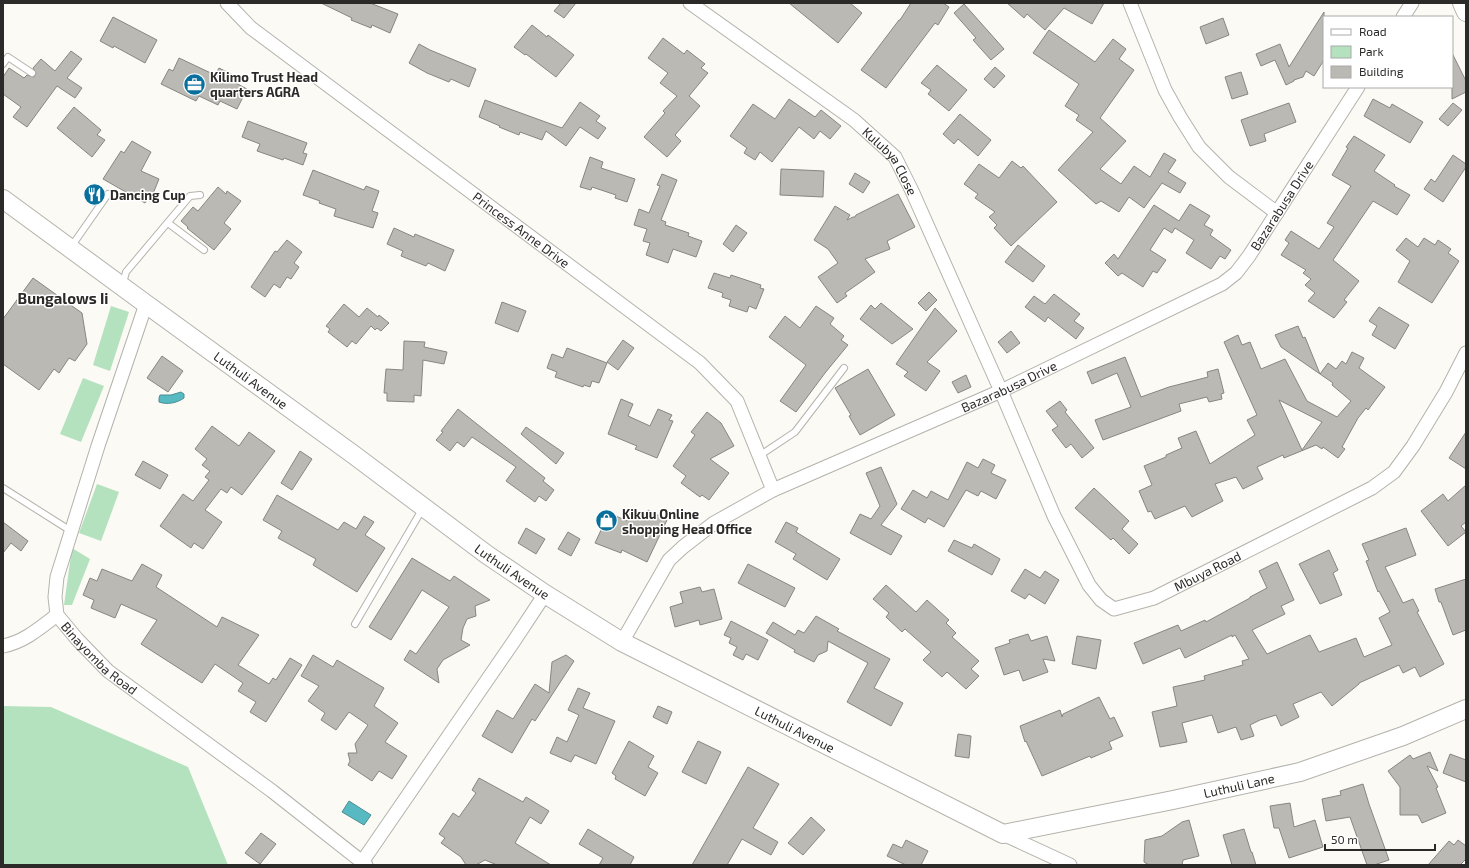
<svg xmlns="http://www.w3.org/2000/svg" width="1469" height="868" viewBox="0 0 1469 868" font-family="'Exo 2',sans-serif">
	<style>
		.green { fill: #b4e2be }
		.water { fill: #57b9c1; stroke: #4a8e93 }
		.building { fill: #bbb9b3; stroke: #888681; fill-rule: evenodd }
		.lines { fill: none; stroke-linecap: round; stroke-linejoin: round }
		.lane-casing { stroke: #b4b2ac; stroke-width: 8 }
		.street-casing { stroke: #b4b2ac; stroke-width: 15 }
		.secondary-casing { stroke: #b4b2ac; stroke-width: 20 }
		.lane { stroke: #fff; stroke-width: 6 }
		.street { stroke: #fff; stroke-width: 13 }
		.secondary { stroke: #fff; stroke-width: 18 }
		.labels { text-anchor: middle; stroke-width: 3; stroke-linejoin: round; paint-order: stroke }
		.poi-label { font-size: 13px; font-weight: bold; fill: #2b2a28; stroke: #fff; text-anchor: start }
		.street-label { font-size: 13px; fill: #2b2a28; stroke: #fff }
		.quarter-label { font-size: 15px; font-weight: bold; fill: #2b2a28; stroke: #fff }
	</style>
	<rect width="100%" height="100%" fill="#fcfaf4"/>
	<path class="green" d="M111,306L129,312L110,371L93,365Z
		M83,378L104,386L81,442L60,434Z
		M97,484L119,492L101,541L79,533Z
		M72,548L90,559L72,605H64Z
		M3,706L51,707L188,767L228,865H3Z"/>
	<path class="water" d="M181,392L184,394V398C177,403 167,405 159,402V398L160,395H171Z
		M349,801L371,815L364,825L342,812Z"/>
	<path class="building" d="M321,3H370L398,14L390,33L372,25L371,28L351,20L352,18Z
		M561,3H576L564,18L554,11Z
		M789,3H850L862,13L838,43Z
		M911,3H943L949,7L938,25L935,23L886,88L861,70L899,20H900Z
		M1007,3H1104L1092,24L1064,8L1045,30L1027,14L1024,18Z
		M964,4L1004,49L991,60L973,40L976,38L954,13Z
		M1324,12V60L1314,76L1306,71L1303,77L1294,80V81L1286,85L1275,60L1261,66L1256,54L1280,44L1289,67Z
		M113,17L157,40L145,63L114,46L113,48L100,41Z
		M1223,18L1229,35L1206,44L1200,27Z
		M532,25L547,37L548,35L574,55L556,77L526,54L525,55L514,47Z
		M1049,30L1095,62L1113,39L1126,49L1119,59L1134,70L1100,118L1126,141L1100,169L1121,184L1134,166L1150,177L1164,153L1176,160L1168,172L1186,183L1180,193L1162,183L1144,208L1129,197L1119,212L1101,201L1096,204L1058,170L1093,132L1076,120L1079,115L1065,106L1079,84L1033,53Z
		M663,38L684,54L687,50L705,64L701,68L708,73L689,96L700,106L675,135L681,141L667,157L644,137L665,113L663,111L677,96L660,83L668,73L648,58Z
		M419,44L430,50L476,69L469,87L451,79L449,82L427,73L409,63Z
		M71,51L82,59L67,78L82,88L75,98L57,86L27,127L13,117L21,107L3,94V77L9,68L24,78L27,75L34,77L36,73L33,68L41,59L55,71Z
		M1452,53L1466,81V92L1452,99Z
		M179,58L215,75L219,68L235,76L232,81L247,89L237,109L220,101L218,105L199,96L196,101L161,84L169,69L173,71Z
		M937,65L967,90L949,111L928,94L931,90L921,83Z
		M995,67L1005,76L994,88L984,79Z
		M1241,72L1248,94L1232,99L1225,77Z
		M789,99L815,117L821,110L841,126L830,139L820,131L814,139L799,127L772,162L760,152L755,160L744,153L747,148L730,136L753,104L775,119Z
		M1373,99L1390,108L1392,104L1423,122L1410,143L1364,116Z
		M485,100L562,128L580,102L600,116L596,121L606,128L598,139L580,127L566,146L546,131L542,140L520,132L519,135L499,127L500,126L479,117Z
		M1289,103L1296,122L1264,134L1266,141L1250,146L1241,120Z
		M1453,103L1462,110L1448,126L1439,119Z
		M74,107L101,130L97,135L105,140L92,157L57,128Z
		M960,114L991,140L978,156L958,139L954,144L943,134Z
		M248,121L307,143L303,153L307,154L303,165L284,158L283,160L257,151L260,144L242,137Z
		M1354,136L1385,155L1374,171L1395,185L1394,186L1410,195L1397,215L1373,201L1333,260L1359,281L1344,300L1347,302L1334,318L1308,301L1315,293L1305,285L1311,279L1303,273L1306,270L1281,255L1289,243L1285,240L1291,231L1319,249L1334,227L1327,223L1351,186L1332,175L1348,148L1346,147Z
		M132,141L151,152L141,171L159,179L150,201L147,200L145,203L103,179L121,151L124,153Z
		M1453,155L1466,164V167L1443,202L1424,189L1431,179L1435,182Z
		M590,157L603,162L601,168L635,179L627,202L615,198L616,195L592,187L591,190L580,187Z
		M1012,161L1021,168L1023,166L1057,202L1011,246L994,228L997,225L989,217L995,212L975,198L978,194L964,184L979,164L999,178Z
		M781,169L824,171L823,197L780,195Z
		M313,170L364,190L366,186L379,191L372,211L378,213L373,228L334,216L336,209L319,203L320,201L303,195Z
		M855,173L870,182L863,193L849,184Z
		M662,174L677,180L661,220L666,222L665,225L689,233L688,236L702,241L696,257L673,249L668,263L646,255L650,243L643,241L647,229L634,225L639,209L649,213L660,186L657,185Z
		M218,187L226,194L227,191L241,201L224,223L231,229L214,250L187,228L188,227L181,221L193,207L198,211Z
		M898,194L915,227L887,241L890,249L865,259L875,272L845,293L847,296L837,303L818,277L838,263L828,249L814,240L835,206L850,215L847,220L853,217H855L856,215Z
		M1190,204L1210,216L1204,225L1213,230L1210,235L1231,250L1225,259L1220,256L1211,269L1186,253L1194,240L1175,228L1172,233L1164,228L1150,250L1166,260L1157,273L1153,271L1143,287L1122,273L1118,276L1105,263L1114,254L1118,259L1154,205L1179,221Z
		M736,225L747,233L733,252L723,244Z
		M394,228L414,237L415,234L454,250L445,271L428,263L426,266L401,256L403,251L387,244Z
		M1406,238L1418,247L1424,238L1435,245L1438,240L1451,249L1448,253L1459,261L1432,303L1398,282L1410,261L1396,250Z
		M287,240L302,252L294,263L299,267L291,279L287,277L280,288L274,284L265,297L251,287L275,251L277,252Z
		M1018,245L1045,266L1033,282L1005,262Z
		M714,273L730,278L731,275L761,285L760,288L764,289L756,309L749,306L747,312L729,306L731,300L722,297L723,293L708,288Z
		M33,278L82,313L87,344L75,361L69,358L59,373L54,369L39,390L3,364V319Z
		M929,292L937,300L926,311L918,303Z
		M1054,294L1080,314L1074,321L1084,328L1076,339L1048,317L1045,322L1025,307L1034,296L1045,304Z
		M502,302L526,311L518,332L495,323Z
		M881,303L913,329L892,344L860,319L871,305L875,309Z
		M344,304L359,317L367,308L378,317L379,315L389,323L381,331L377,328L375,330L371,326L356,344L352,341L347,347L328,332L330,329L326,326Z
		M816,306L834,318L830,324L844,336L841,340L848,345L825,373L796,412L780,401L806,365L769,337L785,316L800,328Z
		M1379,307L1409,325L1395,349L1372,335L1377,326L1369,321Z
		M935,308L957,331L927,362L940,371L926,391L904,376L908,372L896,364Z
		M1298,326L1303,338L1305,337L1320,374L1328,363L1336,369L1342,361L1346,364L1352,352L1364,358L1359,368L1385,387L1368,410L1366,408L1358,418L1342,447L1345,449L1338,458L1323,447L1322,449L1316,445L1284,458L1283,455L1257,467L1263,479L1243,489L1236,477L1215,484L1223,501L1192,517L1185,506L1155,519L1151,511L1148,512L1139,491L1152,485L1144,466L1166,457V455L1182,448L1178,438L1196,431L1210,464L1255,435L1247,420L1257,415L1224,342L1238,335L1242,345L1250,342L1261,369L1285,359L1307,401L1337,417L1351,401L1332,385L1333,383L1281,347L1275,335ZM1279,400L1322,422L1302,450Z
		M1011,331L1020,343L1007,353L998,342Z
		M623,340L634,348L618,370L607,362Z
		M404,341L425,342L424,347L447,352L444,364L423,360L421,396L414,395V402L387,401V393H384L386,369L403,370Z
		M567,348L607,363L599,383L592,381L590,387L584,385L583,387L555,377L557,372L547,368L552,354L563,358Z
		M162,356L183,371L168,392L147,378Z
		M1125,357L1141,397L1169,387L1208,377L1207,372L1218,369L1224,393L1221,394L1222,399L1209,402L1207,397L1179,404L1181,411L1103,440L1095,420L1131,407L1117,373L1092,384L1087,372Z
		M868,369L895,415L860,435L849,416L851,415L835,388Z
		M966,375L971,387L958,393L952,382Z
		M621,399L633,404L628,416L650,426L658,409L672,415L669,420L673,421L657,458L635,449L637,446L608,434Z
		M1060,401L1067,410L1065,412L1094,448L1082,458L1071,444L1066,448L1052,430L1058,426L1046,411Z
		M458,409L545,478L543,481L554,490L546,501L539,496L535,502L506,481L516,467L472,437L464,447L457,442L450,451L436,440L443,432L441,431Z
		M707,412L721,423L734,446L710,459L729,473L709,500L702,495L700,497L681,483L686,476L673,466L695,435L691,432Z
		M212,426L239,446L249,432L275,451L242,495L231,487L227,493L221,489L205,510L222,522L203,549L194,543L191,548L160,526L183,494L193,501L209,480L205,477L210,471L202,465L207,459L195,449Z
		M526,427L564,453L556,464L521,434Z
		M1466,432V469L1449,458Z
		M300,451L312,459L292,490L281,483Z
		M983,459L995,465L991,473L1006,480L996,499L981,491L978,496L966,490L944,527L928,518L925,523L901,509L913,490L927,498L931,491L948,500L967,462L978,468Z
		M143,461L168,475L160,489L135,475Z
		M881,467L897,504L881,525L902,536L891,555L850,533L860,514L871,519L880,506L866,473Z
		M1466,485V522L1461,526L1466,532L1448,546L1421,511L1443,494L1448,501Z
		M1094,488L1129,521L1122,529L1138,544L1129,554L1113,538L1111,540L1075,508Z
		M277,495L338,530L344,522L356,529L364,516L374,522L365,535L385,548L357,592L313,565L316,559L278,538L282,531L263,520Z
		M648,510L667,520L647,562L622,550L621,553L595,543L609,513L627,521L631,511L645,517Z
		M3,522L28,541L21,551L11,543L3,553Z
		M786,522L798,528L796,532L840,559L827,580L793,559L796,554L775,542Z
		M526,528L545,539L536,554L518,543Z
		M1406,528L1416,555L1385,567L1403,603L1413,599L1419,611L1417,612L1444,664L1420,677L1415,667L1403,673L1399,665L1359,683V684L1332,706L1321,692L1293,704L1299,717L1281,726L1276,715L1260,720L1250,725L1254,736L1241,740L1236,727L1218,733L1212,715L1182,723L1187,742L1160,747L1152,712L1177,706L1173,687L1205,680L1204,676L1243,665L1242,661L1249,659L1235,635L1232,637V635L1185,658L1180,648L1143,664L1134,643L1178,625L1181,631L1205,620L1206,622L1250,598V597L1267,588L1259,571L1277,562L1294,600L1281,606L1285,614L1252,630L1267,654L1310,635L1319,652L1356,638L1364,657L1392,645L1379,618L1390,612L1379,591L1378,592L1366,561L1369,560L1362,544Z
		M568,532L580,539L571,556L558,549Z
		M954,540L972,548L974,544L1000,559L992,575L948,551Z
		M1329,550L1338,570L1333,573L1342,595L1320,604L1299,564Z
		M412,558L450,581L454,576L490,600L475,606L476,616L467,619L463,628L461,640L470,645L443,660L437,669L439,683L404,660L410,650L416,654L449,607L422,590L391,640L369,627Z
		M142,564L162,575L156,587L217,627L222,617L259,635L238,665L269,684L273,678L276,680L290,658L302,665L266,722L250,712L256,702L238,691L243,683L215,664L202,683L141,644L157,620L121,604L115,618L91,608L94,600L83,595L90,578L97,581L102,569L132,581Z
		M748,564L795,588L785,607L738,583Z
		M1025,569L1040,578L1045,571L1059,580L1045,604L1029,594L1025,599L1011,591Z
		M1466,579V630L1453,635L1441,602H1439L1435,589Z
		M886,585L916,612L927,600L949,620L946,623L956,633L952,637L979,661L971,669L979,676L966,689L947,672L942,677L923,660L931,652L905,629L902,632L886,617L889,613L873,599Z
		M700,587L702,592L714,589L722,619L700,625L699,620L675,627L670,607L683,603L680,592Z
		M816,616L839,629L837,631L890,659L874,688L903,703L891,726L847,702L868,663L828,641L827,651L818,655L814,662L794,652L795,650L766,633L773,622L795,635L798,630L804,633Z
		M731,621L768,640L758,660L746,654L743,660L733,655L737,647L729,643L731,638L724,635Z
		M1028,634L1031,641L1047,636L1055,661L1043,659L1048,672L1023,681L1019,670L1004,675L995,648L1010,643L1009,640Z
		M1077,636L1101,640L1096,669L1072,664Z
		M313,655L333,667L337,660L384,688L374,706L398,723L385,742L407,756L392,779L379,771L372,781L348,765L350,761L348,753H357L355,744L368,725L349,712L336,730L321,720L325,713L308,701L319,686L301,676Z
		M566,655L574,661L535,721L532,719L512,753L482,736L497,710L513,719L535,684L549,693L552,662Z
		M578,688L590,693L583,708L615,721L596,764L575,755L571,762L550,753L557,737L567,742L579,715L568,710Z
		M1099,697L1110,719L1114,717L1123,736L1109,742L1112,749L1091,758L1090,756L1042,776L1026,741L1025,742L1020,726L1060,710L1062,717L1063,714Z
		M658,706L672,712L667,724L653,717Z
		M958,734L971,736L969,758L955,756Z
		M629,741L654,756L648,767L658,773L645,796L615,779L616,776L612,773Z
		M698,741L721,752L706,784L682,772Z
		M1430,752L1438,771L1427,766L1438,787L1436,788L1446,813L1422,823L1418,815H1400V787L1388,771L1410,755L1413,759Z
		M1450,754L1466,760V782L1443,773Z
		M748,767L779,784L753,828L778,842L771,855L742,839L727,865H692Z
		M479,778L523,802L526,797L549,811L541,824L530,817L515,843L551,865H497L485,860L476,865H466L461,857L441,843L445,838L439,834L453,813L459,817L476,793L472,790Z
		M1363,784L1369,804L1389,860L1374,865H1367L1350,817L1326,821L1322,799L1341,795L1340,791Z
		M1290,803L1294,827L1315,820L1323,847L1289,858L1279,828H1274L1270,806Z
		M811,817L825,830L803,855L788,843Z
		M1189,820L1199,856L1183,860L1182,865H1149L1144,862L1145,840L1162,836L1182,822Z
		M588,829L634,857L630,865H599L603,858L579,844Z
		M1244,829L1251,852H1252L1256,865H1232L1223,835Z
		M261,833L276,844L260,864L245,853Z
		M906,840L928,851L921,865H906L887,856L893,844L902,848Z
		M1458,840L1466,846V859L1460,865H1428L1449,841L1454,845Z"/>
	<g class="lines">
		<defs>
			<path id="lane" d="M3,64L8,57L32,73
				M168,223L204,250
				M71,247L108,194
				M123,283L126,272L190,196L200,195
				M759,456L795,432L844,368
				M3,488L71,531
				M355,624L423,508"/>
			<g id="street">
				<path id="s1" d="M227,3L251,28L700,363L737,401L773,490"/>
				<path id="s2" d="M690,3L854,120L895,157L912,191L1001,391L1054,516L1089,585L1101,600L1114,609L1154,598L1372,488L1394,472L1413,446L1446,392L1466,353"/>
				<path d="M1130,3L1165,90L1180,117L1199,147L1229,177L1277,213"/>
				<path d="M1403,17L1412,3"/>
				<path id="s3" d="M146,304L98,446L57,577L55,597L57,615L77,639L108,671L272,791L366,865"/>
				<path id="s4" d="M622,642L669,560L683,547L714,523L773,490L1001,391L1222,284L1236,273L1249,256L1358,87"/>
				<path d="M3,646C24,642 40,628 57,615"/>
				<path d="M1003,834L1070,865"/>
				<path d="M362,862L514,641L545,594"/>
			</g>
			<g id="secondary">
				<path d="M1462,3L1466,12"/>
				<path id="s5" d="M3,199L146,304L354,455L486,554L545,594L622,642L1003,834L1173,800L1300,772L1403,736L1466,709"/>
			</g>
		</defs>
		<use href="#lane" class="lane-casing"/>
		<use href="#street" class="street-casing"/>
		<use href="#secondary" class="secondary-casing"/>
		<use href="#lane" class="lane"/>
		<use href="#street" class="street"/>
		<use href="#secondary" class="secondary"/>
	</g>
	<defs>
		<symbol id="office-disc" viewBox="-11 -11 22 22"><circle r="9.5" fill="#096f9c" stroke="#fff"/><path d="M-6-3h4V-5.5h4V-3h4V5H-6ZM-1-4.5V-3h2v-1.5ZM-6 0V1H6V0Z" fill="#fff"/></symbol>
		<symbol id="restaurant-disc" viewBox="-11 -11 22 22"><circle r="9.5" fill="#096f9c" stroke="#fff"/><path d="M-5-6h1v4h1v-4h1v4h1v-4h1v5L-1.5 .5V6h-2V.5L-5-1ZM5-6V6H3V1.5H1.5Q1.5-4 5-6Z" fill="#fff"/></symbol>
		<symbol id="shop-disc" viewBox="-11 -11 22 22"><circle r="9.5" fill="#096f9c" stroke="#fff"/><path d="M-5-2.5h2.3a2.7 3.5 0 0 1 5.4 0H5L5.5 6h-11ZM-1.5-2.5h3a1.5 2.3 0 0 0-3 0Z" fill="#fff"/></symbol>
	</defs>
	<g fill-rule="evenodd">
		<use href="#office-disc" x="182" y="72" width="25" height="25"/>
		<use href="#restaurant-disc" x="82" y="182" width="25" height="25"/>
		<use href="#shop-disc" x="594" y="508" width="25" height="25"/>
	</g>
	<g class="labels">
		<g class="poi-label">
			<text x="210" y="82">Kilimo Trust Head<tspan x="210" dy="15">quarters AGRA</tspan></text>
			<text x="110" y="200">Dancing Cup</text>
			<text x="622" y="519">Kikuu Online<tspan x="622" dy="15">shopping Head Office</tspan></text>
		</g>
		<g class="street-label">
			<text dy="5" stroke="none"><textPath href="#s2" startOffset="257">Kulubya Close</textPath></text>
			<text dy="5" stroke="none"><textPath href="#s4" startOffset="814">Bazarabusa Drive</textPath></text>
			<text dy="5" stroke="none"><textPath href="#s1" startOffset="372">Princess Anne Drive</textPath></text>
			<text dy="5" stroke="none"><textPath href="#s5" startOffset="307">Luthuli Avenue</textPath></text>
			<text dy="5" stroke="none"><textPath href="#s4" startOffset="478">Bazarabusa Drive</textPath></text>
			<text dy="5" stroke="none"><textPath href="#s5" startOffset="631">Luthuli Avenue</textPath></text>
			<text dy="5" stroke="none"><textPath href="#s2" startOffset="863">Mbuya Road</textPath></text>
			<text dy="5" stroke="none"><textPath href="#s3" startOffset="386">Binayomba Road</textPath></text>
			<text dy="5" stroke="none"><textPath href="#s5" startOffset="955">Luthuli Avenue</textPath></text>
			<text dy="5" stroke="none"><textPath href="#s5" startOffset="1429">Luthuli Lane</textPath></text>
		</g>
		<g class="quarter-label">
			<text x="63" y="304">Bungalows Ii</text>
		</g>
	</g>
	<rect width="1469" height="868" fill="none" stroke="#2b2a28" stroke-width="8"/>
	<rect x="1323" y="16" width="130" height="72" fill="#ffffff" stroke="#aaaaa9"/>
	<rect x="1331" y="29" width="20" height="6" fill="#ffffff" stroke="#aaaaa9"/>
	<text x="1359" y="36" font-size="12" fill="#2b2a28">Road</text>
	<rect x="1331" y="46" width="20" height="12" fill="#b4e2be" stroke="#aaaaa9"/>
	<text x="1359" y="56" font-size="12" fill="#2b2a28">Park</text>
	<rect x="1331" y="66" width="20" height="12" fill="#bbb9b3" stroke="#aaaaa9"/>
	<text x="1359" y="76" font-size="12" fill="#2b2a28">Building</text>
	<path d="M1325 844v6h110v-6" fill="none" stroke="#2b2a28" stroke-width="2"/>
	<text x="1331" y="844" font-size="12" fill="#2b2a28" stroke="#ffffff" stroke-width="3" paint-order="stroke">50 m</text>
</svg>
